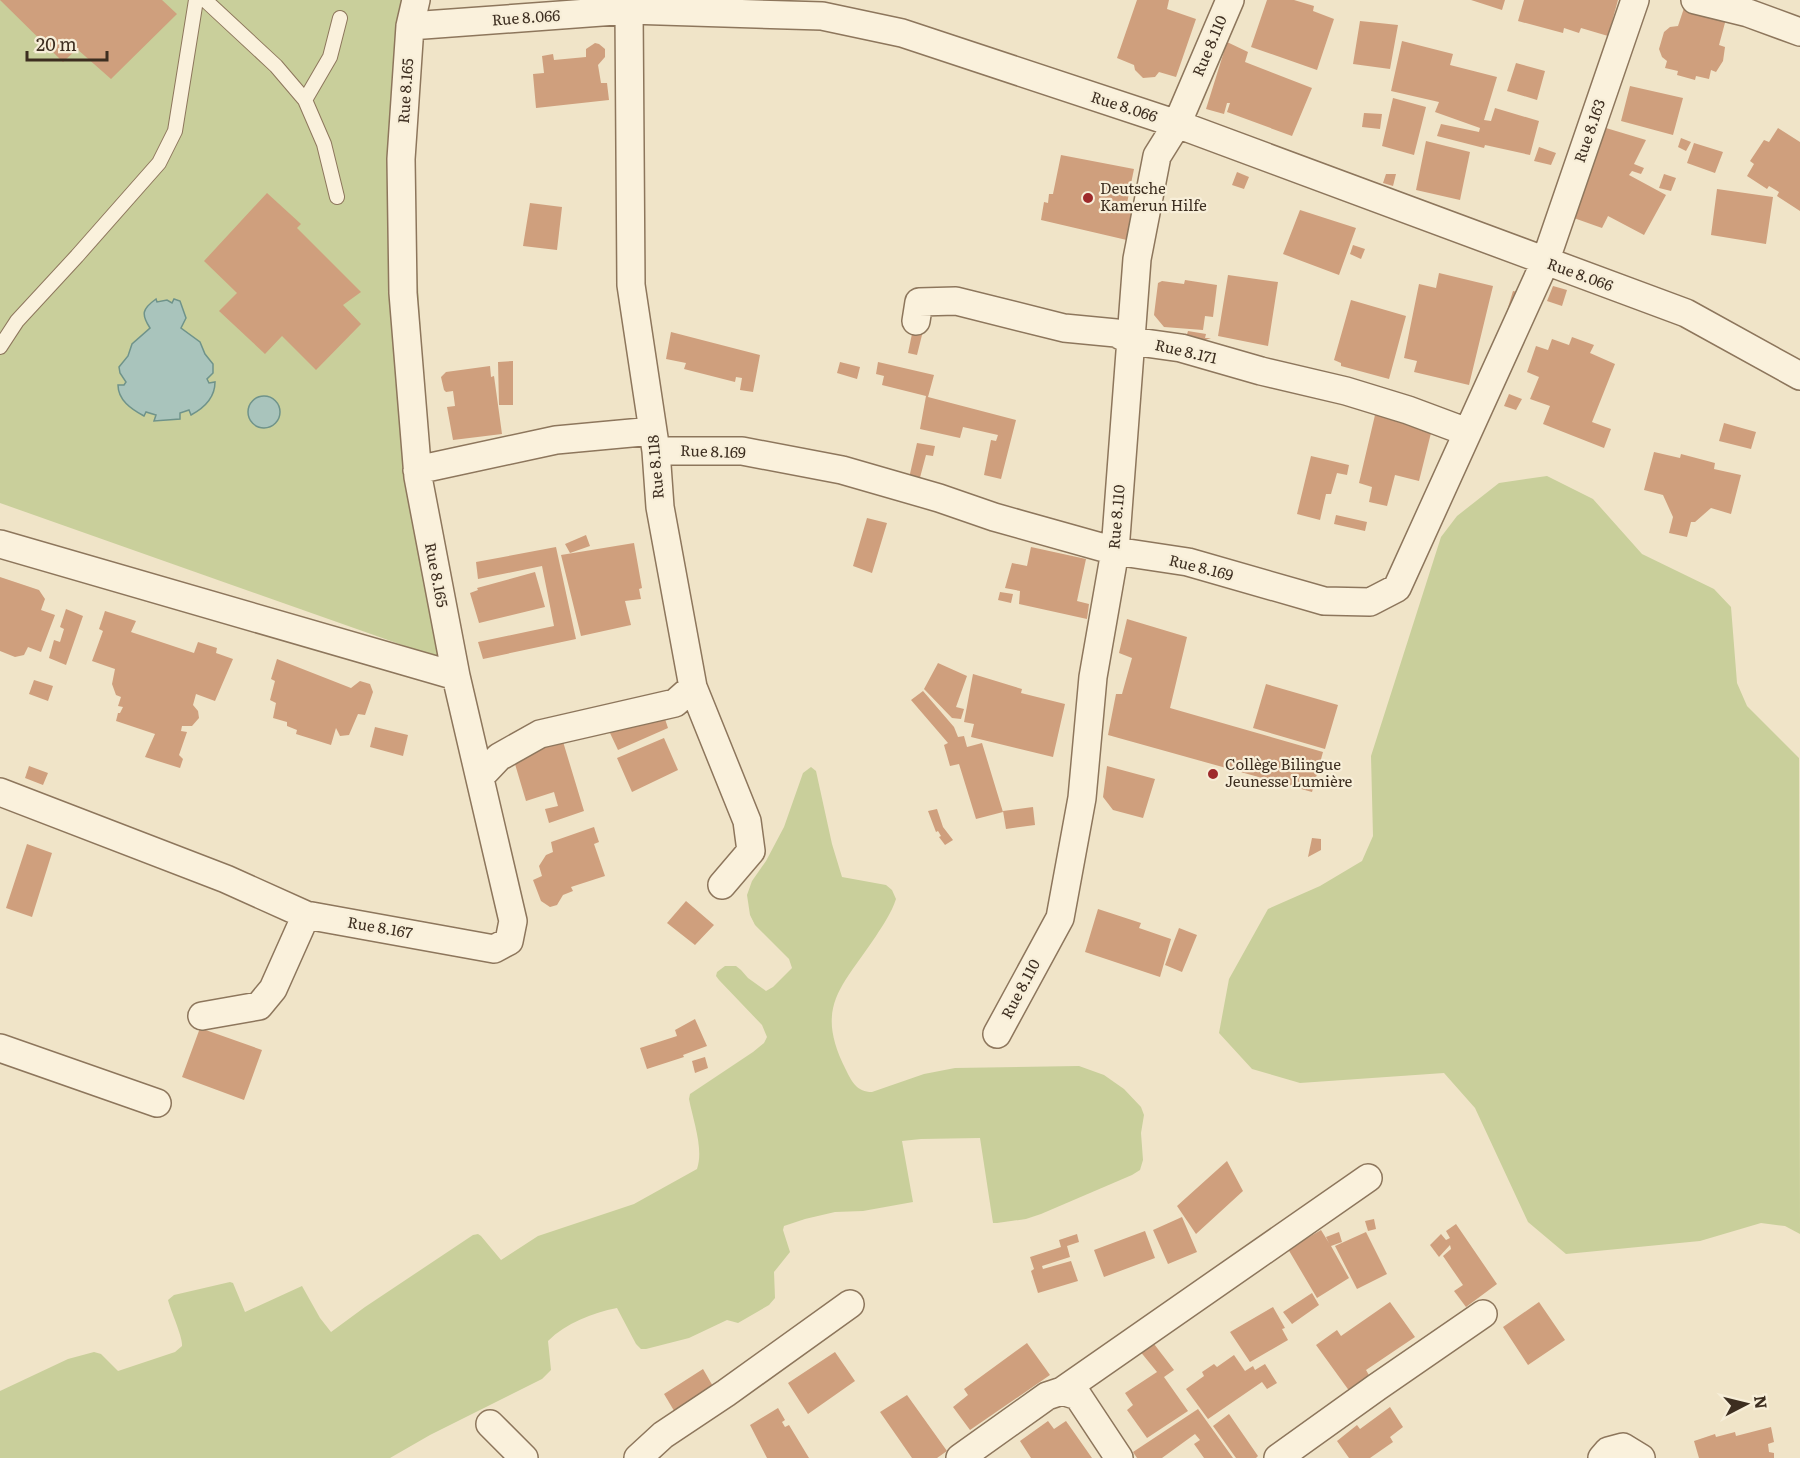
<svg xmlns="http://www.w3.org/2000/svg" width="1800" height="1458" viewBox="0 0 1800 1458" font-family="Literata,serif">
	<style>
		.green { fill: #c9cf9b }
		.water { fill: #a9c4bc; stroke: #6f938a; stroke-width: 1.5 }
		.building { fill: #cf9f7d }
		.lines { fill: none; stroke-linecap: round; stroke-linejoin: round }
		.service-casing { stroke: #8d765c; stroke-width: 16 }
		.minor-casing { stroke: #8d765c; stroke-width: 30 }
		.service { stroke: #faf1dc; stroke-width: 14 }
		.minor { stroke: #faf1dc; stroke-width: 27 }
		.poi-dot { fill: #9e2a2b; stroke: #f7eed8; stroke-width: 2 }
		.labels { text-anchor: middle; stroke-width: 4.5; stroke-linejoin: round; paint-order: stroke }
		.street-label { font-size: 15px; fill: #3d2e20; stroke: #f7eed8 }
		.poi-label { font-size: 15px; fill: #3d2e20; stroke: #f7eed8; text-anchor: start }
	</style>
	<rect width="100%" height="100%" fill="#f0e4c8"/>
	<path class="green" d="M0,0H405L403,18L439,658L0,503Z
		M1547,476L1593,499L1642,554L1714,589L1731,607L1737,683L1747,706L1799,758L1800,1234L1785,1226L1761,1223L1700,1241L1566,1254L1528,1222L1475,1108L1444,1073L1300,1083L1252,1069L1219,1033L1229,979L1268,909L1320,886L1362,861L1373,836L1371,756L1441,537L1457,516L1499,483Z
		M811,767L816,771L832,844L842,877L886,885L892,890L896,899C892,912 883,925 876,936C841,988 814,1007 846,1070C852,1082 857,1092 872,1092L924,1074L955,1068L1079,1066L1104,1075L1124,1089L1141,1107L1144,1115L1141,1133L1143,1160L1140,1170L1132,1175L1041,1214L1026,1219L997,1223H993L980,1138L921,1139L902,1141L913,1202L863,1211L835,1212L805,1219L784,1226L783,1230L790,1252L774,1272L775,1298L769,1305L738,1323L727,1320L689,1338L646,1349H641L636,1344L617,1308C592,1313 566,1323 548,1341L551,1370L542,1379L430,1435L390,1458H0V1391L68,1359L94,1352L101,1354L118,1371L175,1352L182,1346C183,1337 171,1312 168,1300L174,1295L230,1282L233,1283L245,1312L302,1286L320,1318L331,1332L365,1307L473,1235L478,1234L481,1236L501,1260L538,1236L634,1204L697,1169C704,1149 693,1120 689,1099L690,1094L753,1052L764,1043L767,1037L762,1025L719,980L716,976L717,972L725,966H736L741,970L748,978L766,991L773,987L792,968L789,959L755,925L750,915L747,895L752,881L766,861L784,827L803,773Z"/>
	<path class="water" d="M156,299L157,302L167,300L172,303L174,299L180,301L186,318L181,328L200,342L205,354L213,364V373L207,379L209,383L215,382C215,398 204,408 191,415L189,410L180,413V419L154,421L156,415L146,412L144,416C131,409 118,400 118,385H124L126,382L120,373L119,367L128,356L132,344L150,328C141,314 142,309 156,299Z
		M248 412a16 16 0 1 1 32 0a16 16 0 1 1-32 0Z"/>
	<path class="building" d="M0,0H162L177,14L111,79L77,49L63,62Z
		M1137,0H1169L1167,9L1196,19L1176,77L1159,72L1155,77L1143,78L1135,70L1134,65L1117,58Z
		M1267,0H1294L1314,6L1313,11L1334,19L1317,70L1251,47Z
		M1471,0H1505L1502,10Z
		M1524,0H1618L1608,36L1581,28L1579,33L1564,28L1563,33L1518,21Z
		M1684,8L1726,19L1719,45L1725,47L1723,61L1716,72L1711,70L1709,79L1696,76L1695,80L1677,75L1678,71L1665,68L1667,61L1662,57L1659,49L1664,32L1670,27L1678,26Z
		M1360,21L1398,25L1390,69L1353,64Z
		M1402,41L1453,54L1450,65L1497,77L1484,120L1491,121L1495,108L1539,121L1530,155L1485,145L1484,148L1437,136L1441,124L1479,132L1480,128L1435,112L1439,102L1391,91Z
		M1227,42L1248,52L1245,62L1312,88L1292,136L1227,112L1230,103H1227L1224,114L1206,109Z
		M595,43L599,44L605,49V57L598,65L601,83H607L609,100L536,108L533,74L544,73L542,56L553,54L554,60L586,57V49Z
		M1516,63L1545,71L1537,100L1507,91Z
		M1630,86L1683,98L1673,135L1621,121Z
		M1393,98L1426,107L1414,155L1382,146Z
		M1364,113L1382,114L1380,129L1362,127Z
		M1606,128L1646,140L1634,164L1644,168L1641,174L1632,171L1629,175L1666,195L1644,235L1608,216L1602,228L1571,217Z
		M1778,128L1800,142V211L1777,196L1779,192L1769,186L1767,189L1747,176L1754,164L1750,161L1764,140L1769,142Z
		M1681,138L1691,142L1686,151L1678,147Z
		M1426,141L1470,152L1460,200L1416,190Z
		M1694,143L1723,152L1715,173L1687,163Z
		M1539,147L1556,153L1551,165L1534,161Z
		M1061,155L1134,169L1126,208L1135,211L1131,241L1041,220L1044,202L1048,203L1049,194H1053Z
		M1237,172L1249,177L1244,189L1232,185Z
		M1386,174H1396L1393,186L1383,183Z
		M1664,174L1676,178L1671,191L1659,188Z
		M1717,189L1773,197L1766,244L1711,235Z
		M267,193L301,224L297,228L361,292L343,305L361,324L316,370L282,336L265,354L219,311L237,293L204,261Z
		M530,203L562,207L557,250L523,246Z
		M1300,210L1356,228L1339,275L1283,254Z
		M1353,245L1365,249L1361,259L1350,254Z
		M1439,273L1493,286L1469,385L1414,372L1417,361L1404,358L1419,284L1436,288Z
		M1228,275L1278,282L1268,346L1218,336Z
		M1185,280L1217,285L1213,317L1205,316L1203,330L1164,327L1154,315L1158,283L1162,281L1184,284Z
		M1553,286L1567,290L1562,306L1547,301Z
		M1513,291L1523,293L1515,316L1506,314Z
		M1351,300L1406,316L1389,379L1341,366V363L1334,360Z
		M913,329L923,331L917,355L908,353Z
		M1188,331L1206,334L1205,338H1211L1202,341H1185Z
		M671,332L760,355L753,392L740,390L742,378L736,377L735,382L684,369L686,363L666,359Z
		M1572,337L1594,345L1590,353L1615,364L1592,422L1611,429L1604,448L1543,424L1550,406L1530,399L1539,377L1527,372L1536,346L1548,350L1552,339L1569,345Z
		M513,361V405H499L498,362Z
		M840,362L860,367L857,379L837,373Z
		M878,362L934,375L928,397L1016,420L1001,479L984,475L991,440L996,441L998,435L963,427L960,438L920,429L926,396L882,385L884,376L876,374Z
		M490,366L491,377L494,376L502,434L453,440L447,407L455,406L453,391L446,392L444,390L441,377L446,372Z
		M1509,394L1522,399L1516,410L1504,406Z
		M1375,415L1432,429L1419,481L1395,475L1387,506L1369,502L1372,487L1359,483Z
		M1724,423L1756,432L1751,449L1719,441Z
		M917,443L935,446L933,456L926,455L917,489L907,487Z
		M1654,452L1680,458L1681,454L1715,463L1714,469L1741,475L1731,514L1711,508L1695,522H1691L1687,537L1669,533L1673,517L1663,495L1644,490Z
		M1311,456L1349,465L1347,475L1337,473L1331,494H1326L1320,520L1297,514Z
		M1336,515L1367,522L1365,531L1334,524Z
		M867,518L887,523L872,573L853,566Z
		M586,535L590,546L570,553L565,544Z
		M634,543L642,588L639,589L641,599L625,601L631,625L581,636L561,555Z
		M556,547L576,639L483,659L478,642L554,626L542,566L478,579L476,562Z
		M1031,547L1086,559L1077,601L1089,604L1087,619L1019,604L1020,591L1005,588L1012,563L1027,566Z
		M535,572L545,607L479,623L470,593L478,590L477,588Z
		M0,577L39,590L45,599L41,610L55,615L41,652L28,647L24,655L15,657L0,651Z
		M1000,592L1013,594L1011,603L998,600Z
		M66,609L83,616L66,665L49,658L54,640L60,642L64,629L60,627Z
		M105,611L136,621L131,632L194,653L198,642L217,648L216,653L233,659L215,701L196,694L193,705L198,711L199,718L192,726H182L181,731L187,732L179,755L183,759L180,768L145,757L155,734L116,721L118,713H120L123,707L118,706L121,697L116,695L112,684L115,669L92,661L103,631L99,629Z
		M1127,619L1187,637L1170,708L1323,752L1312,792L1108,735L1116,694H1122L1132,658L1119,653Z
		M277,659L351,688L360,681L370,684L373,692L365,715L358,714L349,735L340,736L336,728L331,745L296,734L297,730L287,726V722L273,718L276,703L270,700L275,681L271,679Z
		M938,663L967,676L956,707L964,709L961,719L952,718L924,689Z
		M973,674L1022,689L1021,693L1065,704L1053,757L971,737L974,724L964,722Z
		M34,680L53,686L48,701L29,694Z
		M1266,684L1338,705L1325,749L1253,728Z
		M923,691L954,727L958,737L964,736L967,747L982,743L1003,812L976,819L959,764L950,766L944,745L948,743L911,700Z
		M663,713L668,728L618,750L610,733L622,727Z
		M375,727L408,735L403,756L370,747Z
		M561,735L584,811L549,823L545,809L558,806L554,792L526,801L512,754Z
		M664,738L678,770L632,792L617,758Z
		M29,766L48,773L43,785L25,778Z
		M1107,766L1155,779L1143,818L1113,810L1103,797Z
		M1033,807L1035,825L1006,829L1003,811Z
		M937,809L943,827L953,840L945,845L939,837L941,836L938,831L936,832L928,811Z
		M594,827L599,842L594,844L605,876L571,887L573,891L563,895L557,905L550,907L541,901L533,880L542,876L539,866L546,855L553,852L551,842Z
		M1312,838L1321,839V850L1308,857Z
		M27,844L52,853L32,917L6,908Z
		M686,901L714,925L695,945L667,923Z
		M1098,909L1141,923L1139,928L1171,939L1160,977L1085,952Z
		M1179,928L1197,935L1182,972L1165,965Z
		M695,1019L707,1046L683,1055L684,1057L647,1069L640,1048L677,1036L675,1030Z
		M200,1028L262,1050L244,1100L182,1077Z
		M705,1057L708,1068L695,1073L692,1061Z
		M1227,1161L1243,1191L1196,1234L1177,1206Z
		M1182,1217L1197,1252L1168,1264L1153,1230Z
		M1374,1219L1376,1229L1368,1231L1365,1221Z
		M1456,1224L1497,1284L1466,1307L1454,1291L1463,1285L1443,1256L1451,1249L1450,1245L1439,1257L1430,1245L1441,1234L1446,1240L1450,1238L1446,1231Z
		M1321,1230L1329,1243L1326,1237L1339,1232L1342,1242L1331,1246L1349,1278L1317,1298L1288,1249Z
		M1145,1231L1155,1258L1104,1277L1094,1250Z
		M1366,1232L1387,1274L1357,1289L1335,1246Z
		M1077,1234L1079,1242L1067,1246L1070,1257L1042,1266L1043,1269L1071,1261L1078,1281L1038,1293L1031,1271L1034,1269L1030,1257L1061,1247L1059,1240Z
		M1312,1293L1319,1305L1292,1324L1283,1312Z
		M1390,1302L1415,1337L1366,1370L1370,1377L1350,1392L1316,1345L1337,1330L1341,1336Z
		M1539,1302L1565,1340L1528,1365L1503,1327Z
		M1273,1307L1285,1328L1282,1329L1288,1340L1250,1362L1230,1332Z
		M1151,1340L1174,1370L1164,1377L1188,1411L1147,1438L1127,1410L1133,1405L1125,1393L1157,1372L1139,1350Z
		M1027,1343L1050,1375L970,1430L953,1407L968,1395L964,1389Z
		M835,1352L855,1381L808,1414L788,1383Z
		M1234,1355L1245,1371L1253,1366L1255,1370L1265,1364L1277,1383L1267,1389L1262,1382L1208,1419L1186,1389L1204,1376L1202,1372L1214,1364L1217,1367Z
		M703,1369L714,1388L676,1414L664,1394Z
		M907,1395L947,1451L937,1458H912L880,1412Z
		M1390,1407L1403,1427L1390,1437L1393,1442L1370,1458H1349L1337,1441L1357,1425L1360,1429Z
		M778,1408L785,1420L782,1422L785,1427L789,1425L809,1458H767L750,1425Z
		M1198,1409L1233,1458H1204L1194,1444L1200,1440L1195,1434L1162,1458H1137L1133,1452Z
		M1229,1414L1258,1456L1256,1458H1236L1213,1426Z
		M1048,1421L1054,1429L1066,1421L1092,1458H1031L1020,1441Z
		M1771,1427L1774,1442L1768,1444L1769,1452L1774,1453V1458H1699L1694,1441L1715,1434L1716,1437L1735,1432L1736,1436Z"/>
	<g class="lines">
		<defs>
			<path id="service" d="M205,0L276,66L305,100L324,144L337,197
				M305,100L330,57L340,18
				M0,347L17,321L77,256L159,163L175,131L196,0"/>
			<path id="minor" d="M1695,0L1748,13L1800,32
				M410,26L629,10L822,16L902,33L1177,124L1686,313L1800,376
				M916,321L919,302L956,301L1064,328L1116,333L1131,341L1181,348L1261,371L1346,391L1408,410L1467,432
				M656,451H742L842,470L939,498L994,517L1115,551L1188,562L1324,601L1370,602L1397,588L1545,262L1635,0
				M417,470L556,440L653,431
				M0,544L456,676L418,477L403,293L401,159L410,26L416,0
				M693,687L747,821L751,851L722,885
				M481,776L499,757L540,734L675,703L693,687L660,507L656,451L631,285L629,10
				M0,792L226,879L306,915L494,949L509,941L513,921L456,676
				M202,1016L259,1006L273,989L306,915
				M997,1034L1060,918L1082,798L1093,677L1115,551L1137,259L1157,156L1177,124L1230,0
				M0,1048L157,1103
				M1062,1391L1078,1396L1119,1458
				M490,1424L524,1458
				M638,1458L663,1435L726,1393L850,1304
				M960,1458L1047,1396L1062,1391L1368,1178
				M1278,1458L1377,1387L1483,1314
				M1602,1458L1608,1451L1623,1447L1641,1458"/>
		</defs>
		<use href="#service" class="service-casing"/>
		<use href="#minor" class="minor-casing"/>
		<use href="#service" class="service"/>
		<use href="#minor" class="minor"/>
	</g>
	<g class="poi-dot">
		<circle cx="1088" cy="198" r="6"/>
		<circle cx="1213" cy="774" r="6"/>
	</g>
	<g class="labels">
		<g class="street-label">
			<text transform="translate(526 18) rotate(-4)" y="5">Rue 8.066</text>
			<text transform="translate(1210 46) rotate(-67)" y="5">Rue 8.110</text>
			<text transform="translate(406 91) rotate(-86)" y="5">Rue 8.165</text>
			<text transform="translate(1124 107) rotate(18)" y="5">Rue 8.066</text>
			<text transform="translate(1590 131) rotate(-71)" y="5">Rue 8.163</text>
			<text transform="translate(1580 275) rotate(20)" y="5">Rue 8.066</text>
			<text transform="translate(1186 352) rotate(13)" y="5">Rue 8.171</text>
			<text transform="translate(713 452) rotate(2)" y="5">Rue 8.169</text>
			<text transform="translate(656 467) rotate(-95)" y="5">Rue 8.118</text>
			<text transform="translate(1117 517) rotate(-85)" y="5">Rue 8.110</text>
			<text transform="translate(1201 568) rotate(14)" y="5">Rue 8.169</text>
			<text transform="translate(436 575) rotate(79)" y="5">Rue 8.165</text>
			<text transform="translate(380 928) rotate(10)" y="5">Rue 8.167</text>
			<text transform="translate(1021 989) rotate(-62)" y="5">Rue 8.110</text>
		</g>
		<g class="poi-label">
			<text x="1100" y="194">Deutsche<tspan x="1100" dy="17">Kamerun Hilfe</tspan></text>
			<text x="1225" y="770">Collège Bilingue<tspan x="1225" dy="17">Jeunesse Lumière</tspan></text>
		</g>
	</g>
	<g transform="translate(1746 1404) rotate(83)" stroke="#f7eed8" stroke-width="4.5" paint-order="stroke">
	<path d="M0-4.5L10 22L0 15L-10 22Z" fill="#3d2e20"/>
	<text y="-9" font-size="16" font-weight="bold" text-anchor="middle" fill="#3d2e20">N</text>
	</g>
	<path d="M27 51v9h80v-9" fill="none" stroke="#3d2e20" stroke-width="3"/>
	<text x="36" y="51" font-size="18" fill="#3d2e20" stroke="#f7eed8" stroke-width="4.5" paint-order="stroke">20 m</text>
</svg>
